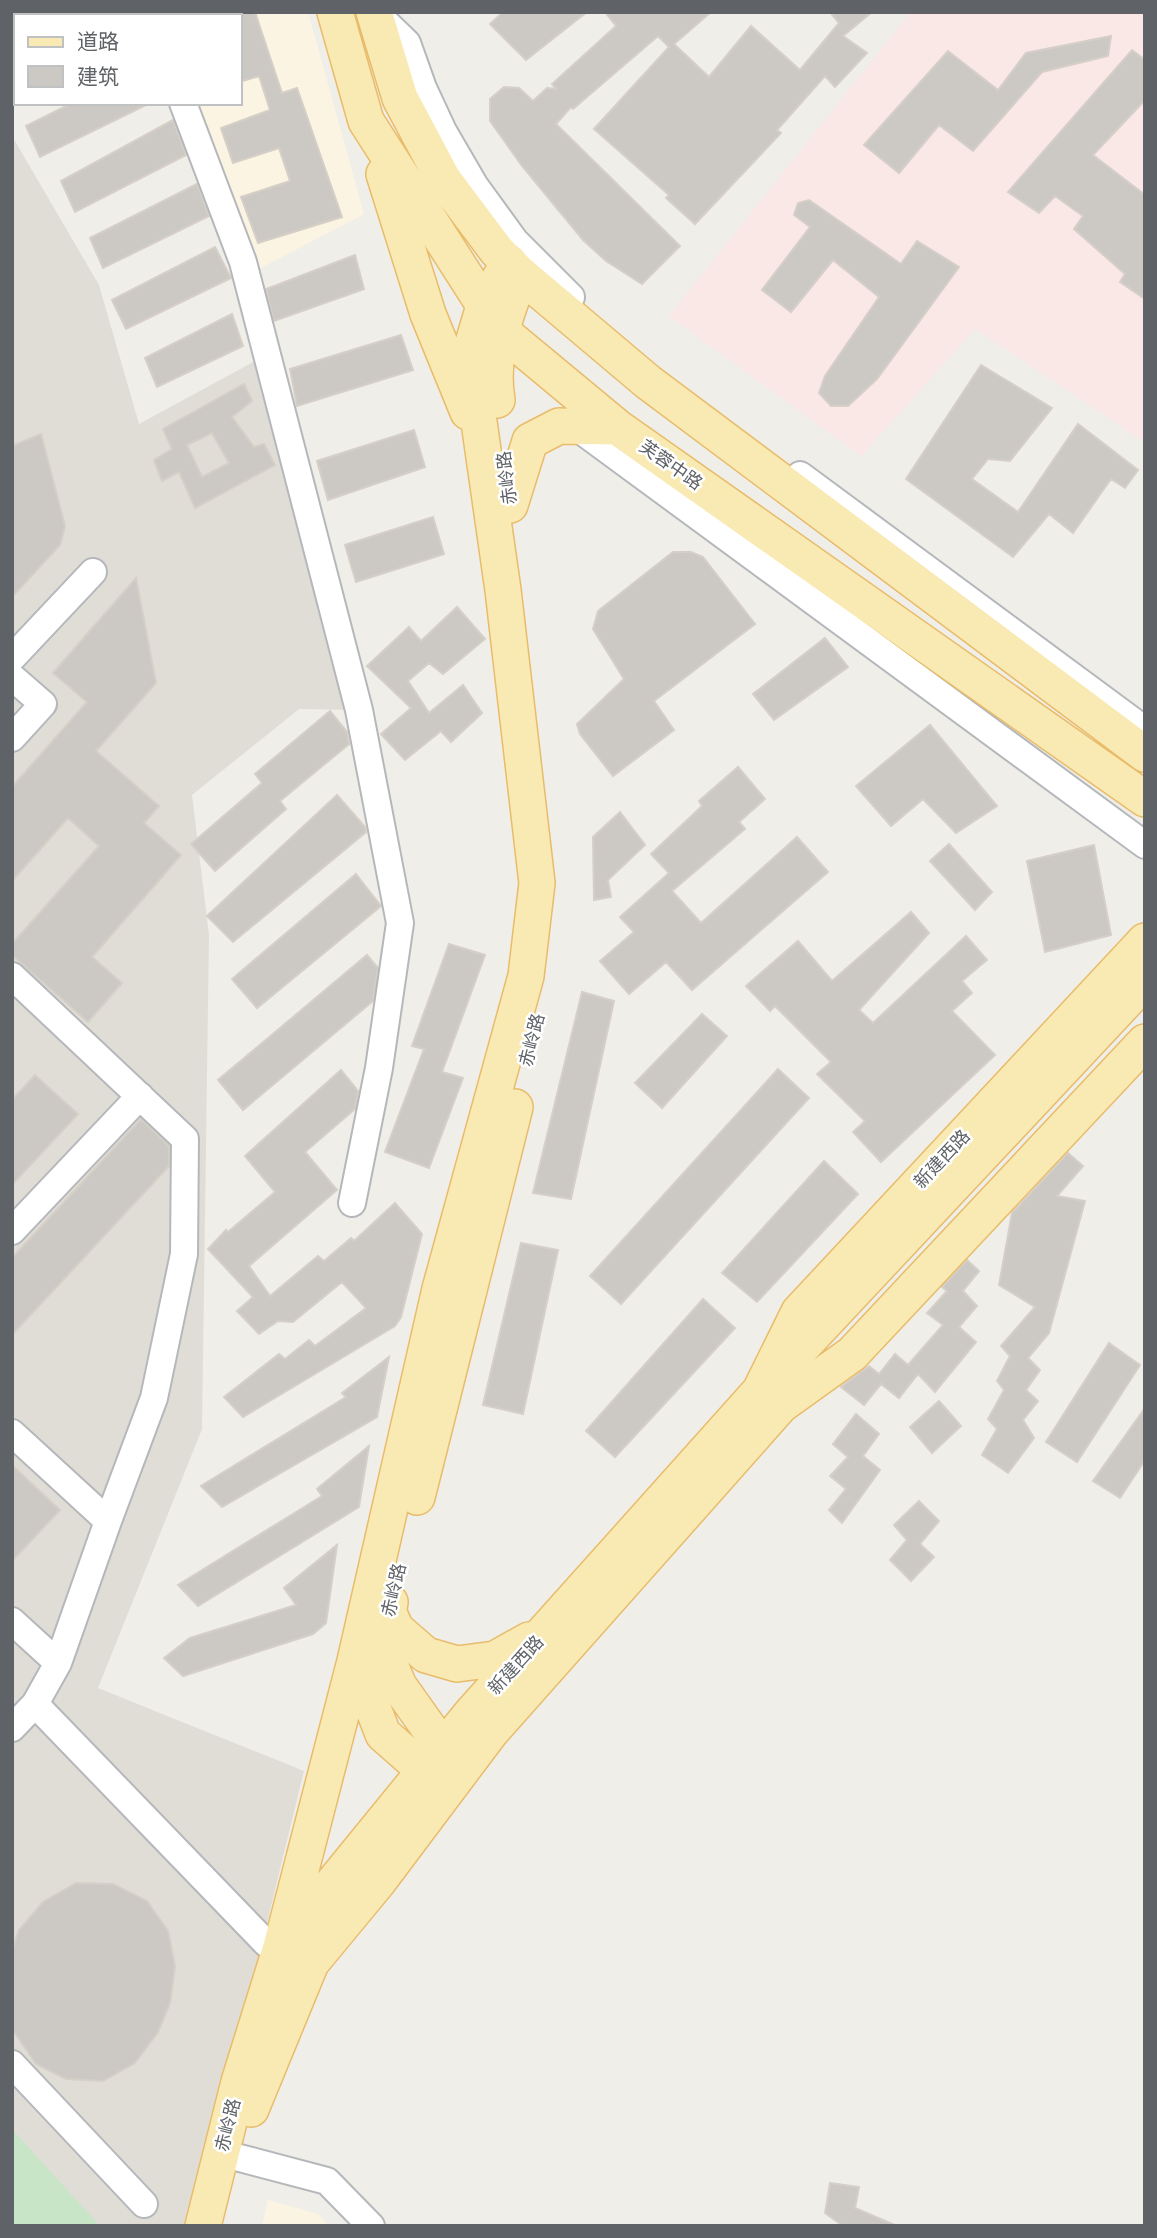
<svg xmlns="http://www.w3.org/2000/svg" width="1157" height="2238" viewBox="0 0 1157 2238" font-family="Manrope,'Noto Sans SC',sans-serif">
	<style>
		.commercial { fill: #fcf4e2 }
		.education { fill: #e0ddd7 }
		.medical { fill: #fae8e7 }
		.green { fill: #c9e5c7 }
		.building { fill: #ccc9c5; stroke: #d5cfc7; stroke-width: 2; fill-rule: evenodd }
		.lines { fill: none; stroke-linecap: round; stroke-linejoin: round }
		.minor-casing { stroke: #b5b8bb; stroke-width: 30 }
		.major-casing { stroke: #e8bc6a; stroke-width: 38 }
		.minor { stroke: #fff; stroke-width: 26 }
		.major { stroke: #f9eab4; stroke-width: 35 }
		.labels { text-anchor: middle; stroke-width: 5; stroke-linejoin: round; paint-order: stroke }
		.street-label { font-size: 18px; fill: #5f6367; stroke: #fff }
	</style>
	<rect width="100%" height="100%" fill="#f0eee8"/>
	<path class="commercial" d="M158,12H308L364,214L259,269L193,103H240V16H159Z
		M268,2200L318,2214L329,2226H262Z"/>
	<path class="education" d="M12,136L99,285L139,424L270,353L359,710L299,709L192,795L209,935L202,1429L98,1688L304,1771L193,2226H12Z"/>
	<path class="medical" d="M911,12H1145V443L975,329L861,456L669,316Z"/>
	<path class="green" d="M12,2129L100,2226H12Z"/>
	<path class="building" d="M247,12H255L282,93L297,88L342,217L258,243L241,197L290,181L279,148L233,163L221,128L270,110L259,76L240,82V15Z
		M503,12H587L526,60L490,24Z
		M605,12H711L674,44L709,77L751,26L800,70L839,23L830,12H872L843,36L867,53L835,87L825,76L777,130L781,133L695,224L666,198L669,195L594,129L669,47L658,36L573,109L571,107L556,124L680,246L642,284L606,261L583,240L522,166L490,121V99L504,87L519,88L533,101L547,88L556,89L552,84L616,26Z
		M1111,36L1108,56L1042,72L973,151L939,125L899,173L864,145L948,51L998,90L1026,53Z
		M1132,50L1145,60V100L1093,155L1145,195V299L1120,282L1125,274L1074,229L1083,216L1055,196L1039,213L1008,192Z
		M72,103H150L40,157L26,126Z
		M173,120L186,155L75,212L61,181Z
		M197,184L209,216L103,268L90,238Z
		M809,200L901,264L917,241L959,267L877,379L848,406H831L819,393L825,376L879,297L833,260L791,312L762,290L810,227L794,215L798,203Z
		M215,247L231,278L126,329L112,300Z
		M355,255L364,289L274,321L266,289Z
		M232,314L243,346L157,387L145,358Z
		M401,335L413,370L297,406L290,369Z
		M981,365L1052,408L1010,461L988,459L972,479L1018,512L1078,424L1138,470L1125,488L1111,479L1073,533L1049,514L1013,557L906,479Z
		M244,384L252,401L232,417L254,447L264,444L275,465L195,508L179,472L162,481L154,460L172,449L163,429ZM212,433L229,463L202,477L187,445Z
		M414,430L425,467L328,500L317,461Z
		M41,434L65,526L60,545L12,597V446Z
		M433,517L444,554L356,582L345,545Z
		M673,552H691L703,557L755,624L654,701L674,730L613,776L580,734L577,724L624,679L593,629L598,611Z
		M136,578L156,683L96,751L159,806L144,823L181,855L92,957L122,983L88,1022L12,955V944L99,846L68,818L12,881V787L87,702L53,673Z
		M457,607L485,639L443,674L429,663L408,681L429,713L463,685L482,713L451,742L441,731L405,760L381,734L411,708L367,666L409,627L421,641Z
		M825,638L848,667L774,720L753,694Z
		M330,711L347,732L349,744L280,801L286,809L215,871L191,844L262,783L255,774Z
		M930,725L997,806L956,833L923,799L891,826L856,786Z
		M738,767L765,799L739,822L745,829L672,891L701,923L797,837L828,872L692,990L666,962L629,994L600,961L634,932L620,917L669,873L651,854L702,806L699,801Z
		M337,795L365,827L366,832L233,942L207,916Z
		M620,812L645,845L608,880L611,897L594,900L593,837Z
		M949,844L992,892L975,910L930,861Z
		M1094,845L1111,935L1045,952L1027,861Z
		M356,874L381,906L257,1008L232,979Z
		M911,912L929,933L859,1010L873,1023L966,936L987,960L962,981L972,993L952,1011L995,1055L881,1162L853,1132L865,1121L817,1074L831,1062L775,1006L770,1011L746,986L798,941L832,981Z
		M449,944L485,955L442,1072L463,1078L429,1168L385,1152L424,1049L412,1046Z
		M367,955L378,968L373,1001L243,1110L218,1080Z
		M582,992L614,1001L571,1199L533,1193Z
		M702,1014L727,1036L662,1108L635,1083Z
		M778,1069L809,1098L621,1304L590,1276Z
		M341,1070L358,1091L355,1109L305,1152L337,1190L249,1266L270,1296L318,1256L324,1261L351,1238L354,1241L395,1203L422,1234L401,1317L395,1326L243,1417L224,1397L279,1354L285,1359L309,1340L315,1346L366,1308L342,1282L293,1322L278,1321L259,1334L237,1311L253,1297L208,1249L226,1230L228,1232L275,1192L245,1156Z
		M35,1075L78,1114L12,1185V1100Z
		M141,1119L169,1146V1166L12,1335V1258Z
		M1068,1153L1083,1166L1057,1196L1085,1201L1049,1333L1028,1358L1040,1370L1026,1390L1038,1401L1023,1420L1034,1438L1008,1473L982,1455L997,1429L988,1419L1004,1390L997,1381L1010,1356L1001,1346L1035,1307L999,1285L1012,1213Z
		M824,1161L858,1194L757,1302L722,1273Z
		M521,1243L558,1250L523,1414L483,1405Z
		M967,1260L979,1271L963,1291L977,1306L959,1327L976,1342L935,1392L918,1374L899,1398L881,1384L864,1405L841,1387L869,1366L879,1374L895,1354L908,1365L943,1325L927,1313L947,1291L942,1287Z
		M703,1299L735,1328L615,1457L586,1431Z
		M1109,1343L1140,1365L1077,1462L1046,1442Z
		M389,1357L377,1417L222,1507L201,1486L346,1397L342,1393Z
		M939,1401L961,1426L932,1453L910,1427Z
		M1145,1408V1460L1120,1498L1093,1481Z
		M856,1414L879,1434L863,1456L880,1470L842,1523L829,1510L846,1489L830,1476L848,1457L833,1444Z
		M369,1446L359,1507L198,1606L178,1585L322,1496L317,1489Z
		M12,1465L60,1510L12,1561Z
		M919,1501L939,1521L920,1544L934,1557L911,1581L890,1560L907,1540L894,1525Z
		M337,1545L326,1623L313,1634L183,1676L164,1658L190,1638L296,1605L284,1588Z
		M76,1883L113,1884L147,1901L168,1931L175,1966L170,2003L158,2032L135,2063L103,2081L66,2079L36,2064L12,2029V1951L19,1930L43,1902Z
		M830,2183L859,2187L855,2208L897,2226H843L825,2213Z"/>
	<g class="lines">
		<defs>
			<path id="minor" d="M148,12L149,16
				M375,12L407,43L423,88L443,131L475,186L515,241L571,297
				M183,103L243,262L359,710L400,923L379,1068L352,1203
				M575,426L1145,845
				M800,475L1145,730
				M12,658L93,572
				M12,677L43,704L12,738
				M12,976L185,1139L184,1254L154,1398L108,1521
				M12,1231L140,1096
				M12,1433L108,1521L58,1663L35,1704L12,1728
				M12,1621L58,1663
				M35,1704L266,1943
				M12,2064L144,2204
				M232,2156L327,2181L371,2226"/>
			<path id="major" d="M335,12L366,121L500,330L617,427L1145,799
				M374,12L400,98L443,179L497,251L520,274L648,382L1145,754
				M384,174L428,314L468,412
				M497,400C491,365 500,331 512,298
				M510,505L530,441L559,426L617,427
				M786,1364L1145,981
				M417,1497L515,1107
				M390,1602L383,1648L399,1686L443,1748L457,1777
				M388,1611L396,1629L426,1655L457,1664L495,1659L529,1640
				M355,1661L383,1734L425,1771L446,1775
				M289,1937L470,1715L760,1391L799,1312L1145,941
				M251,2109L311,1963L378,1882L490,1733L781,1405L852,1354L1145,1042
				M203,2226L239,2082L281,1947L355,1661L440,1289L526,976L537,883L503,590L475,394L473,343L484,306L509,262"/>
		</defs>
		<use href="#minor" class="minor-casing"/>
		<use href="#major" class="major-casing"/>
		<use href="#minor" class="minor"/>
		<use href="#major" class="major"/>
	</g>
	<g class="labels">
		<g class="street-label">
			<text transform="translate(671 465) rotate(35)" y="6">芙蓉中路</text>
			<text transform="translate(507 478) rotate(-97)" y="6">赤岭路</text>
			<text transform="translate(532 1040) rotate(-76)" y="6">赤岭路</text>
			<text transform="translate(942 1159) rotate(-47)" y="6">新建西路</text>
			<text transform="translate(394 1590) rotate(-77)" y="6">赤岭路</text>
			<text transform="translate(516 1665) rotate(-48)" y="6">新建西路</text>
			<text transform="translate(228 2125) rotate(-76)" y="6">赤岭路</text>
		</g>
	</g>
	<rect width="1157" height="2238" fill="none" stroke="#5f6367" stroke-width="28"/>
	<rect x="14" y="14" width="228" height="91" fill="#ffffff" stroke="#bfc1c2" stroke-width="2"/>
	<rect x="28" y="37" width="35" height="10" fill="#f9eab4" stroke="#bfc1c2" stroke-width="2"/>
	<text x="77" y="49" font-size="21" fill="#5f6367">道路</text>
	<rect x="28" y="66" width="35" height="21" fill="#ccc9c5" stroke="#bfc1c2" stroke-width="2"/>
	<text x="77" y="84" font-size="21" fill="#5f6367">建筑</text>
</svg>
